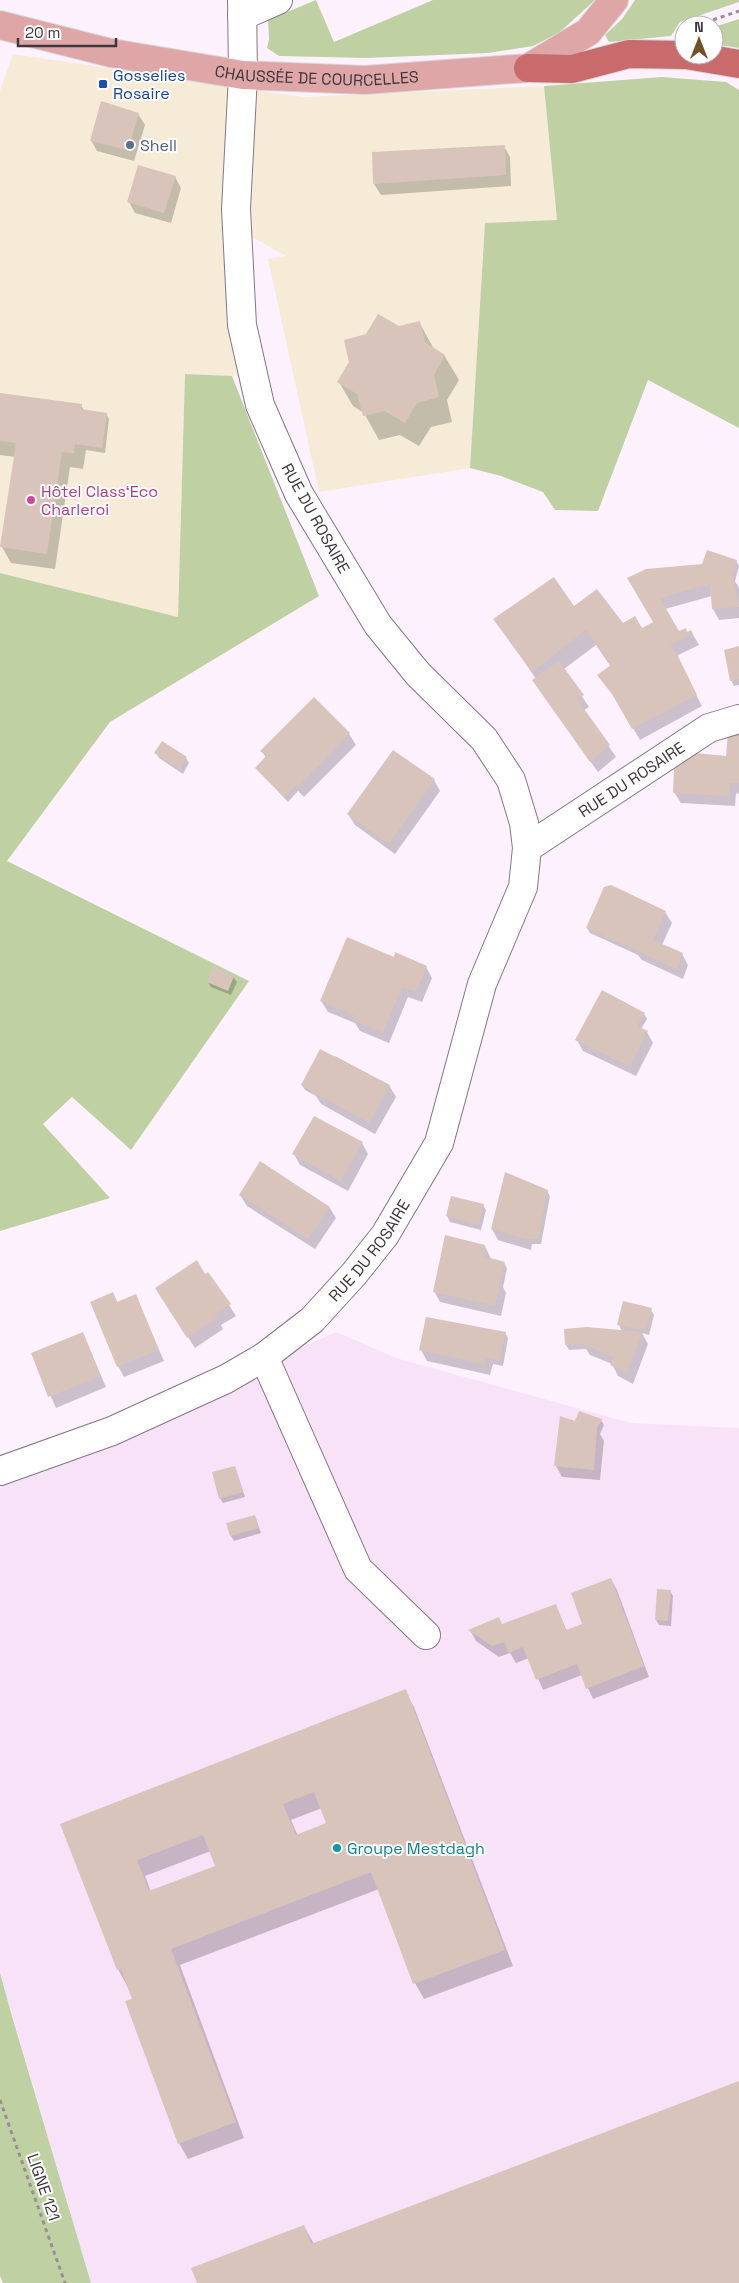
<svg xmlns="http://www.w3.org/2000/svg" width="739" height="2283" viewBox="0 0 739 2283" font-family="'Space Grotesk',sans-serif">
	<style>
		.commercial { fill: #f5ebd6 }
		.built { fill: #f8e2f7 }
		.green { fill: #bfd1a3 }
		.shadow { fill: #0003; fill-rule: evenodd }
		.building { fill: #d9c4bc; fill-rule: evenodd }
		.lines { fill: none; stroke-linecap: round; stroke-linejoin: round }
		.minor-casing { stroke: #847684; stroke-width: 30 }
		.major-casing { stroke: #d8d7d8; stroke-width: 30 }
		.highway-casing { stroke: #d8d7d8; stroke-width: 30 }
		.path { stroke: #988e97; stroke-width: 3; stroke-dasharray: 4 4; stroke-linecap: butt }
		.minor { stroke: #fff; stroke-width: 28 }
		.major { stroke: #dfa6a7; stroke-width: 28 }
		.highway { stroke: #c96b6d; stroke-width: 28 }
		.transit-dot { fill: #1a4fb4; stroke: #fff; stroke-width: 2 }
		.service-dot { fill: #5c6f8a; stroke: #fff; stroke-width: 2 }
		.hotel-dot { fill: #d1479c; stroke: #fff; stroke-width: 2 }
		.culture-dot { fill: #0f9aa8; stroke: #fff; stroke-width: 2 }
		.labels { text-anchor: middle; stroke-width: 4; stroke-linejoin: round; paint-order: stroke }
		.street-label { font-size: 16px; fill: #3d363c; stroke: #fff }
		.transit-label { font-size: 16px; fill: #164399; stroke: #fff; text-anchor: start }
		.service-label { font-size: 16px; fill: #4e5e75; stroke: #fff; text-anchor: start }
		.hotel-label { font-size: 16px; fill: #b23c85; stroke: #fff; text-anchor: start }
		.culture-label { font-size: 16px; fill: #0d838f; stroke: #fff; text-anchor: start }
	</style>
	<rect width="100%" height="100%" fill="#fef1fe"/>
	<path class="commercial" d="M13,54L303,97L544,86L557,221L485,224L470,468L319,492L268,259L286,256L238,229L254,377L185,374L178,617L0,573V91Z"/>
	<path class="built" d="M336,1332L399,1359L631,1423L739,1428V2283H91L0,1973V1484Z"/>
	<path class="green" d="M316,0L334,42L433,0H595L560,32L533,46L488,53L366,58L279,56L267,48L269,39L268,20Z
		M635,0H739V2L680,22L671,36L609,42L605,35L622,19Z
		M739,19V48L714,44V27Z
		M662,77L726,82L739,90V428L648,380L598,511L555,510L543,492L501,476L470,468L485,223L557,220L544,86Z
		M185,374L232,376L319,596L110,722L7,861L249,981L131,1150L72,1097L43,1124L110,1198L0,1231V573L178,617Z
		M0,1973L12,2016L91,2283H3L0,2276Z"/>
	<path class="shadow" d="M138,114L145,125L134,161L97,151L91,140Z
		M504,146L510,157L511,186L381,195L374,184Z
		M175,177L181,188L171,223L135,213L129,202Z
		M419,322L434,349L444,355L459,380L447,400L452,422L431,427L419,446L400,435L379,440L364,413L353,406L339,382L399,328Z
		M0,394L81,405L84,411L106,414L109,419L105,453L86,450L83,469L70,467L55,569L11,563L2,547L15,457L0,455Z
		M736,561L739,566L735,581L739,588V618L719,620L713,609L712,596L665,609L678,632L686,630L688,633L691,631L699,645L676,656L702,706L640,740L616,699L599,676L611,667L596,645L564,669L589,707L584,710L616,757L598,772L540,691L536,679L495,619L573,607L627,631L642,630L655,622L629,579Z
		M739,648V685L734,686L731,680Z
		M314,698L349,734L356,745L304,797L298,791L288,802L256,768L266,758L262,751Z
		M739,735V794L736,793L735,806L681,803L674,792L728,757Z
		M156,753L186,758L189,763L183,774L159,758Z
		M434,780L440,791L395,854L355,825L348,814Z
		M665,912L672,923L662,945L682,954L688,965L683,979L642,960L638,955L590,933L587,928Z
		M394,958L426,967L432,978L422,1002L408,997L389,1043L360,1031L355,1023L328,1012L321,1001Z
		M233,977L237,982L231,995L211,987L208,982Z
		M644,1014L647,1019L641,1029L647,1032L653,1043L636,1076L583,1051L577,1040Z
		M335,1056L389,1085L396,1097L375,1134L321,1104L316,1096L305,1090L302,1085Z
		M362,1143L368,1154L348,1191L300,1165L294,1154Z
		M547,1191L550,1196L541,1244H532L531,1250L498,1240L492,1229Z
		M240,1195L329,1207L336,1218L315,1249L247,1206Z
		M483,1205L486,1210L481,1230L450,1222L447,1216Z
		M485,1246L491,1259L504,1263L507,1268L503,1287L506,1293L501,1316L440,1302L434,1291Z
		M205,1275L229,1305L236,1316L221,1325L223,1329L195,1348L163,1299Z
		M113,1294L118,1303L135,1296L164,1361L124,1377L118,1366Z
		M651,1310L654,1315L649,1335L642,1333L648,1344L633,1384L618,1376L612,1364L590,1355L586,1349L569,1350L566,1345L622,1331L619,1325Z
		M505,1333L508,1338L503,1366L493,1364L490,1375L427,1361L421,1350Z
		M83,1334L106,1387L56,1408L32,1354Z
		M601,1420L604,1425L600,1434L604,1441L600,1480L562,1477L556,1466L576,1423Z
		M235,1467L245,1497L223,1503L220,1498Z
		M255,1516L261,1533L234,1541L231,1536Z
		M611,1579L617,1590L649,1677L593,1699L582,1675L543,1690L529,1658L516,1663L510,1653L499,1657L476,1641L470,1630L503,1625L555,1605L567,1631L583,1625Z
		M670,1591L673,1596L671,1626L659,1625L656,1620Z
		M405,1691L414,1707L513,1966L424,1999L415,1983L379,1889L180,1965L244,2138L188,2159L179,2143L134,1999L118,1969L62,1825ZM322,1808L328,1824L298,1836L291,1820ZM211,1851L217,1867L151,1892L145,1876Z
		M739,2083V2283H198L304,2226L314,2244Z"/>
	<path class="building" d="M101,101L139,113L128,150L90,141Z
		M505,145L506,175L373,184L372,152Z
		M138,165L176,176L164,213L127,202Z
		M378,314L399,326L420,321L425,342L445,355L434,375L439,397L417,403L405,423L385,411L363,416L357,394L337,382L349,362L344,340L366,334Z
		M0,393L82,404L81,409L107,413L102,448L75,444L74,453L62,452L47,554L0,547L16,443L0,441Z
		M707,550L737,560L733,575L739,607L712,609L710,584L660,598L679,631L686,628L687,632L691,630L693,634L670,645L677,654L697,695L632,729L612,694L597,675L611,665L586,630L532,672L493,619L554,577L574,606L597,589L623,623L635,616L642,628L653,622L627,578L646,569L702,564L715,569L702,564Z
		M739,646V679L730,681L724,650Z
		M559,661L584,695L577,699L610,745L590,762L532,680Z
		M314,697L350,733L298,787L296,785L284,797L255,768L266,756L260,751Z
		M728,733L739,734V783H730L729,796L673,793L674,769L696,753L726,756Z
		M162,741L187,757L180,769L154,753Z
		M393,750L435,779L389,844L347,814Z
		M611,885L666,911L653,940L683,953L677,969L586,928L604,887Z
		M347,937L394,957L395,952L427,966L416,992L402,987L383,1033L352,1020L354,1015L320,1001Z
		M213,966L234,976L228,991L207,982Z
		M602,990L645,1013L637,1026L648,1031L630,1066L575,1040Z
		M320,1049L390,1085L369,1123L301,1085Z
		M314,1116L363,1142L341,1181L292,1154Z
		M260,1161L330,1207L308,1239L239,1195Z
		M505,1172L548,1190L538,1239H525L491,1229Z
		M451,1196L484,1204L479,1225L446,1216Z
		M445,1235L485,1245L483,1256L505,1262L495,1306L433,1292Z
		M197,1260L205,1274L208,1272L231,1304L214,1315L218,1318L187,1338L155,1288Z
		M113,1292L117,1302L136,1294L159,1350L117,1367L90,1302Z
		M623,1301L652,1308L646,1330L617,1325Z
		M426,1317L506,1332L500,1361L486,1358L484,1364L419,1350Z
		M587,1327L643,1332L627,1373L610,1365L614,1357L582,1344L565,1345L564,1329Z
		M83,1332L101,1376L48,1397L31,1353Z
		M579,1411L602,1419L597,1428L594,1470L554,1466L560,1416L575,1421Z
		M235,1466L243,1492L219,1499L212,1472Z
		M255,1515L259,1528L230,1536L226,1523Z
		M611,1578L644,1666L586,1689L577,1664L536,1680L523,1647L509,1653L504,1642L492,1646L468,1630L499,1617L502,1624L556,1604L566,1630L582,1624L571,1593Z
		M657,1589L671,1590L668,1621L655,1620Z
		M406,1689L505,1950L413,1984L371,1872L171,1949L236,2122L178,2144L125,2001L132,1999L121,1969L117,1970L60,1824ZM314,1792L326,1823L296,1835L283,1804ZM203,1835L215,1866L149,1891L137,1860Z
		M739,2081V2283H197L191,2268L304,2225L311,2244Z"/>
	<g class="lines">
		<defs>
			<g id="minor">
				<path d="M242,16L278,0"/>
				<path id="s1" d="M527,848L709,728L739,719"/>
				<path d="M264,1357L358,1569L426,1635"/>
				<path id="s2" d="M0,1471L112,1431L226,1379L264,1357L312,1320L354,1274L385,1235L439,1143L482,984L523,887L527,848L524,823L511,780L484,739L418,674L378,625L299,494L260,405L242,325L236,209L243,75L242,0"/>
			</g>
			<g id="major">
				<path id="s3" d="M0,25L111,53L243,75L365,80L528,68L588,32L614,0"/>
			</g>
			<path id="highway" d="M686,55L739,64
				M528,68L572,69L629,54L684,55"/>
		</defs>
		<use href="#minor" class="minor-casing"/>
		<use href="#major" class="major-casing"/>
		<use href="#highway" class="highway-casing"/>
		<path class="path" d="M698,25L739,11
			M0,2100L65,2283"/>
		<use href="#minor" class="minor"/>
		<use href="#major" class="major"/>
		<use href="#highway" class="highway"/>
	</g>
	<rect class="transit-dot" x="98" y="79" width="10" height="10" rx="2.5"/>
	<circle class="service-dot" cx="130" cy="145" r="5"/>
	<circle class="hotel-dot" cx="31" cy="500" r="5"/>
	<circle class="culture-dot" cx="337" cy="1848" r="5"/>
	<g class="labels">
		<g class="street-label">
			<text dy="6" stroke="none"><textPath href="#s3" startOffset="322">CHAUSSÉE DE COURCELLES</textPath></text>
			<text transform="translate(316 518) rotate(61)" y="6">RUE DU ROSAIRE</text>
			<text dy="6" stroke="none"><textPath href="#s1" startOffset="125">RUE DU ROSAIRE</textPath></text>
			<text dy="6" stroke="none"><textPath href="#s2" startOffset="439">RUE DU ROSAIRE</textPath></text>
			<text transform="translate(44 2187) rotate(71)" y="6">LIGNE 121</text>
		</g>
		<g class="transit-label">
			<text x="113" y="81">Gosselies<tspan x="113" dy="18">Rosaire</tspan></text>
		</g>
		<g class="service-label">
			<text x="140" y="151">Shell</text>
		</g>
		<g class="hotel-label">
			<text x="41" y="497">Hôtel Class‘Eco<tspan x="41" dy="18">Charleroi</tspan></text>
		</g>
		<g class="culture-label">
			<text x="347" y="1854">Groupe Mestdagh</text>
		</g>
	</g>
	<g transform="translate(699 40)"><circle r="24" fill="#ffffff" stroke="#b1afb1"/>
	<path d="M0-4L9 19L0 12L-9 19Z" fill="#705126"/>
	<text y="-8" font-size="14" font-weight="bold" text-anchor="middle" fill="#3d363c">N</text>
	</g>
	<path d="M18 38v8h98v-8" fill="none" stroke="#3d363c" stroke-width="2.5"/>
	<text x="25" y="38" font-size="15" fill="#3d363c" stroke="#ffffff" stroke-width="4" paint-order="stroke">20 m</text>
</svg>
